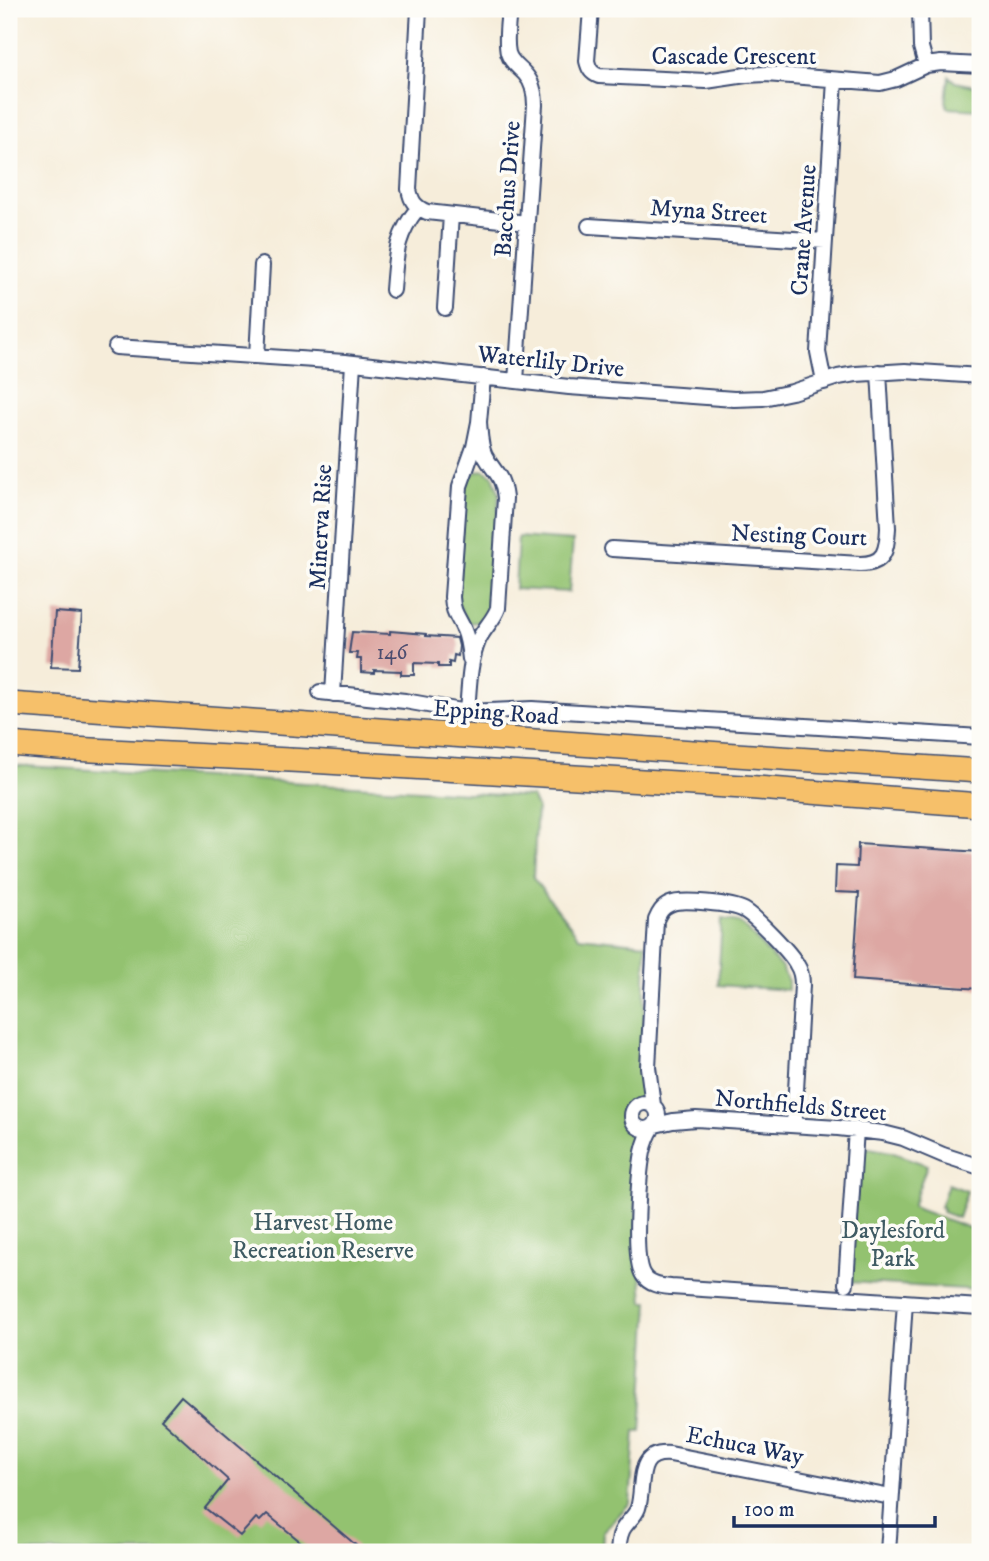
<svg xmlns="http://www.w3.org/2000/svg" width="989" height="1561" viewBox="0 0 989 1561" font-family="'IM FELL DW Pica',serif">
	<style>
		.green { fill: #93c270; stroke: #577867; stroke-width: 2 }
		.building { fill: #dda7a3 }
		.lines { fill: none; stroke-linecap: round; stroke-linejoin: round }
		.street-casing { stroke: #3c4c71; stroke-width: 18 }
		.primary-casing { stroke: #3c4c71; stroke-width: 26 }
		.street { stroke: #fff; stroke-width: 14 }
		.primary { stroke: #f6c06b; stroke-width: 23 }
		.labels { text-anchor: middle; stroke-width: 7; stroke-linejoin: round; paint-order: stroke }
		.number-label { font-size: 21px; fill: #4c4d6f }
		.street-label { font-size: 24px; fill: #1b2f5e; stroke: #fdfcf7 }
		.park-label { font-size: 24px; fill: #3f5b63; stroke: #fdfcf7 }
	</style>
	<rect width="100%" height="100%" fill="#fdfcf7"/>
	<filter id="ink" filterUnits="userSpaceOnUse"><feTurbulence type="fractalNoise" baseFrequency=".0143" numOctaves="2"/><feDisplacementMap in="SourceGraphic" scale="14" xChannelSelector="R" yChannelSelector="G"/><feConvolveMatrix kernelMatrix="1 2 1 2 8 2 1 2 1" color-interpolation-filters="sRGB"/></filter>
	<filter id="wash" filterUnits="userSpaceOnUse"><feTurbulence type="fractalNoise" baseFrequency=".00686" numOctaves="4" result="noise"/><feDisplacementMap in="SourceGraphic" scale="28" xChannelSelector="R" yChannelSelector="G"/><feGaussianBlur stdDeviation="1.57" result="paint"/><feColorMatrix in="noise" values="0 0 0 0 0 0 0 0 0 0 0 0 0 0 0 0 0 1.4 0 .05"/><feComposite in="paint" operator="in"/></filter>
	<g filter="url(#wash)">
		<rect width="100%" height="100%" fill="#f6edda"/>
		<path class="green" d="M949,76L955,82L980,87V110L948,108L946,101Z
			M483,470L493,476L499,493L493,603C487,617 485,625 467,622L457,602L464,490L472,473Z
			M518,537L573,541L569,592L515,589Z
			M9,765L532,797L537,807L533,878L579,937L646,944L642,1101L633,1107L631,1131L643,1302H649L641,1432H635L630,1503L603,1532L602,1552H9Z
			M722,919L738,922L744,926L782,968L788,981V990L718,985Z
			M858,1146L891,1152L927,1165L912,1207L980,1232V1290L848,1282Z
			M948,1184L967,1191L958,1218L942,1212L943,1208L940,1207Z"/>
		<g id="blocks">
			<path class="building" d="M55,612L82,614L78,668L51,667Z
				M390,631L426,634V636L457,638L459,646L458,656L454,655L453,663L449,662V667H438V664L414,663V675H401V671L374,670V673L361,672V659H357L358,653H349L352,632L390,634Z
				M858,844L980,852V989L853,980L859,893L835,892L836,866L857,867Z
				M181,1396L357,1546L352,1552H313L267,1514L260,1521L256,1518L240,1536L205,1508L228,1480L161,1420Z"/>
		</g>
	</g>
	<g filter="url(#ink)">
		<use href="#blocks" fill-opacity="0" stroke="#3c4c71" stroke-width="2"/>
		<g class="lines">
			<defs>
				<path id="street" d="M419,9L409,189C411,201 415,207 427,212L527,223
					M509,9C508,22 505,40 508,53C511,63 519,67 525,74C533,83 535,94 535,105L516,381
					M591,9L587,61C589,69 591,73 599,76L706,81L746,75L766,74L880,83L896,79L926,65L941,63L980,65
					M920,9L921,47L926,65
					M589,226L825,241
					M393,290C396,255 395,237 418,208
					M445,308L451,215
					M116,347L345,362L569,387L734,399L763,398L792,392L838,377L856,374L905,371L980,376
					M257,356L262,265
					M824,382L818,352L835,80
					M612,549L860,564C885,564 887,550 888,528L879,372
					M470,659C469,649 468,639 464,630C458,616 453,614 452,597L460,486L474,447L479,422L483,377
					M320,692L405,701L467,712L532,709L980,737
					M333,694L353,363
					M467,712C469,689 469,663 478,641C483,629 494,620 498,608L505,498C502,474 496,475 485,456C480,446 480,433 479,422
					M632 1116a13 13 0 1 1 26 0a13 13 0 1 1-26 0Z
					M653,1105L648,1067L656,920C659,913 662,907 670,904C681,898 733,904 744,910C755,916 791,953 797,965C801,971 802,978 802,985L794,1125
					M655,1125L673,1121L696,1119L838,1128L883,1133L903,1138L943,1155L980,1167
					M653,1127C648,1135 645,1143 643,1152C639,1174 632,1259 643,1275C649,1285 661,1286 671,1287L980,1307
					M846,1284L856,1129
					M618,1552C619,1543 619,1533 625,1526C630,1519 635,1516 638,1508C645,1486 634,1451 670,1454L891,1497
					M888,1552L905,1302"/>
				<path id="primary" d="M9,704L736,755L980,771
					M9,744L72,749L309,761L744,787L980,805"/>
			</defs>
			<use href="#street" class="street-casing"/>
			<use href="#primary" class="primary-casing"/>
			<use href="#street" class="street"/>
			<use href="#primary" class="primary"/>
		</g>
	</g>
	<g class="labels">
		<g class="number-label">
			<text x="392" y="659">146</text>
		</g>
		<g class="street-label">
			<text x="734" y="64">Cascade Crescent</text>
			<text transform="translate(507 189) rotate(-86)" y="8">Bacchus Drive</text>
			<text transform="translate(709 211) rotate(4)" y="8">Myna Street</text>
			<text transform="translate(803 230) rotate(-86)" y="8">Crane Avenue</text>
			<text transform="translate(551 361) rotate(6)" y="8">Waterlily Drive</text>
			<text transform="translate(320 527) rotate(-87)" y="8">Minerva Rise</text>
			<text transform="translate(799 535) rotate(2)" y="8">Nesting Court</text>
			<text transform="translate(496 712) rotate(4)" y="8">Epping Road</text>
			<text transform="translate(801 1105) rotate(5)" y="8">Northfields Street</text>
			<text transform="translate(745 1445) rotate(11)" y="8">Echuca Way</text>
		</g>
		<g class="park-label">
			<text x="323" y="1230">Harvest Home<tspan x="323" dy="28">Recreation Reserve</tspan></text>
			<text x="893" y="1238">Daylesford<tspan x="893" dy="28">Park</tspan></text>
		</g>
	</g>
	<rect width="989" height="1561" fill="none" stroke="#fdfcf7" stroke-width="35"/>
	<path d="M734 1516v10h201v-10" fill="none" stroke="#1b2f5e" stroke-width="3.5"/>
	<text x="744" y="1516" font-size="21" fill="#1b2f5e" stroke="#fdfcf7" stroke-width="5" paint-order="stroke">100 m</text>
</svg>
